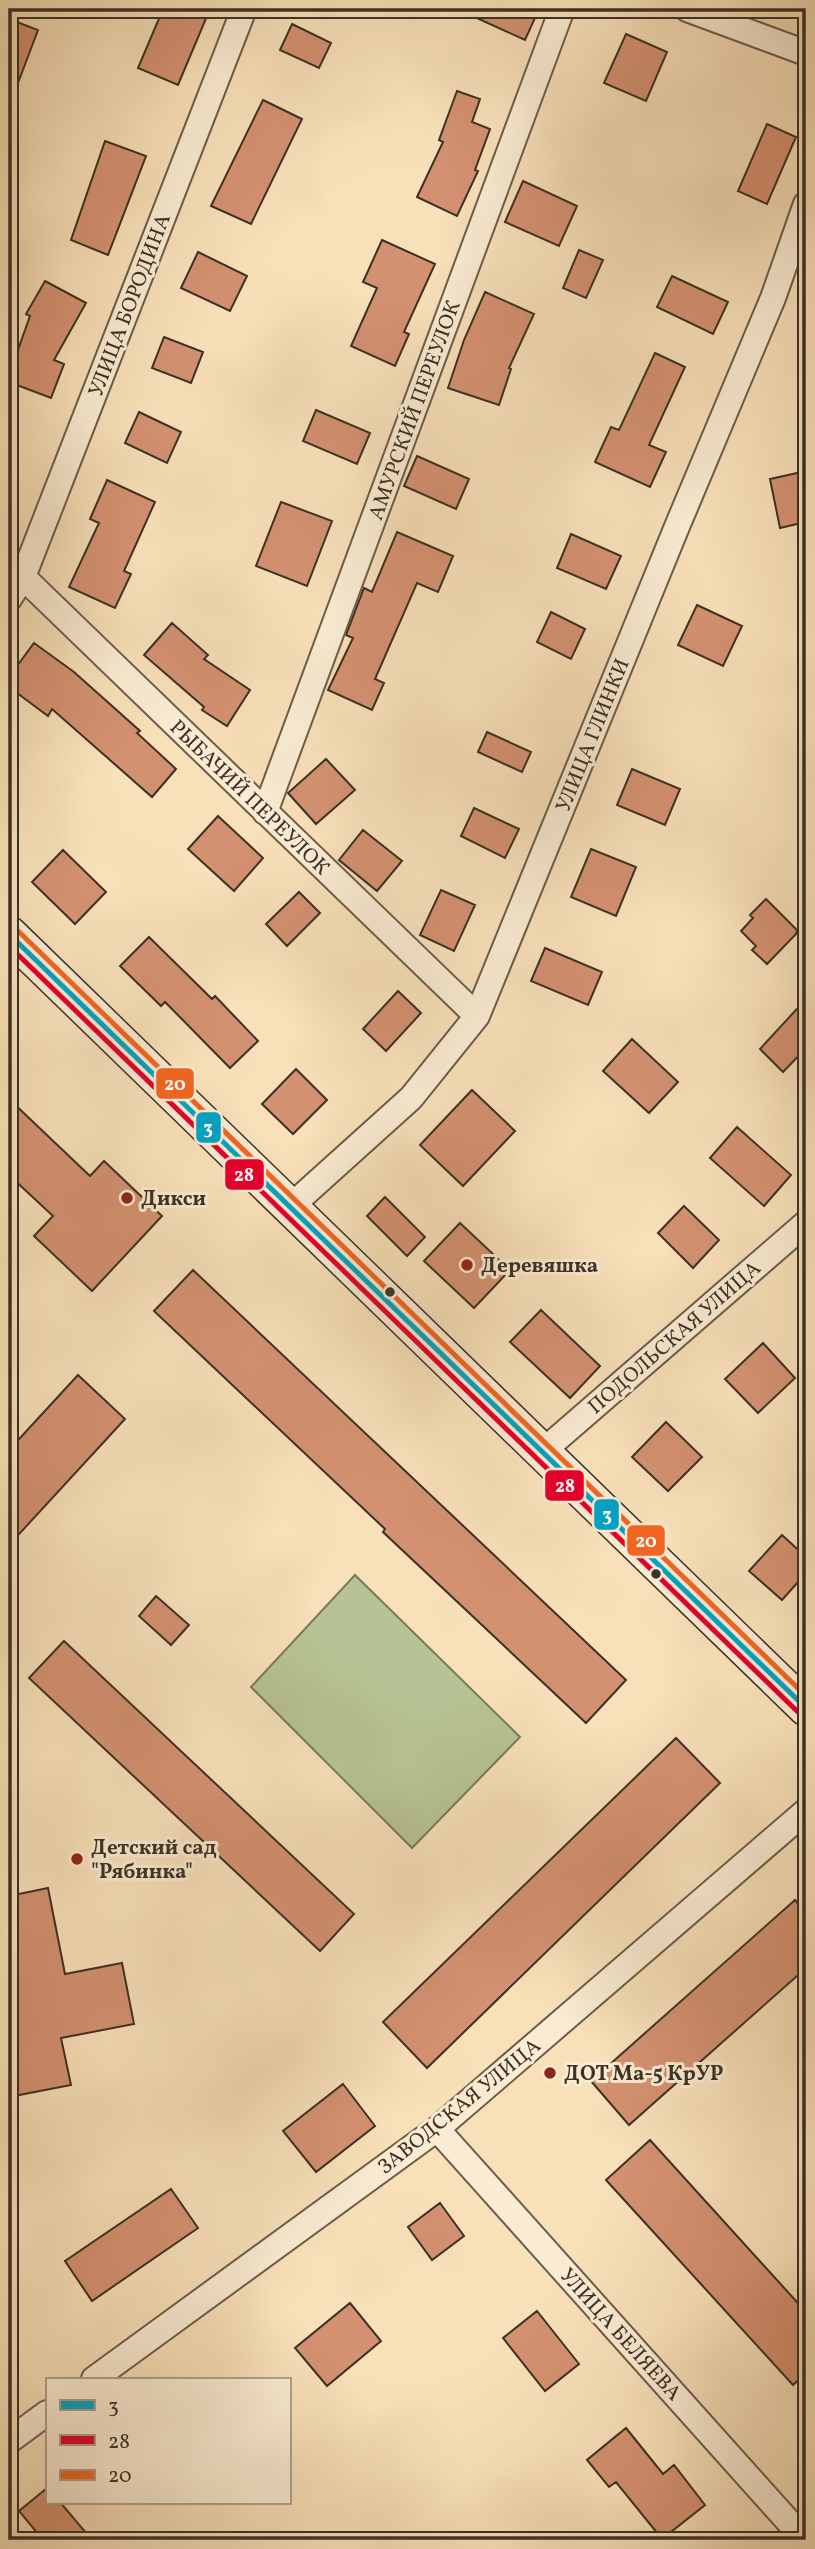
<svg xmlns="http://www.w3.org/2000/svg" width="815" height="2549" viewBox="0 0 815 2549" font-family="Vollkorn,serif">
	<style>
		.green { fill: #b7c394; stroke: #797a5c; stroke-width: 2 }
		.building { fill: #d49171; stroke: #3b3125; stroke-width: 2 }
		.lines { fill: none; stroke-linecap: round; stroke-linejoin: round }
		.street-casing { stroke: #6a5d4a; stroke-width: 28 }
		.secondary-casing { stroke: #3b3125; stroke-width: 38 }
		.street { stroke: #faebd2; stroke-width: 24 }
		.secondary { stroke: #faebd2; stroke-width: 35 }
		.bus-1-casing { stroke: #faebd2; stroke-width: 10 }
		.bus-2-casing { stroke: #faebd2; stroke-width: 10 }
		.bus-3-casing { stroke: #faebd2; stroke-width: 10 }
		.bus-1 { stroke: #03a3c6; stroke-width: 5 }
		.bus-2 { stroke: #e4002b; stroke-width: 5 }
		.bus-3 { stroke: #f26522; stroke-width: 5 }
		.poi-dot { fill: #8f2418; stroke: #faebd2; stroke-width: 2.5 }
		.bus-dot { fill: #3b3125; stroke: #faebd2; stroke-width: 2.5 }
		.labels { text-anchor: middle; stroke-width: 6; stroke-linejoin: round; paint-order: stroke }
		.street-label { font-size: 21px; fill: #3b3125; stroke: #faebd2 }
		.poi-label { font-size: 21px; font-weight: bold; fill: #3b3125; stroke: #faebd2; text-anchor: start }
		.line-badge { stroke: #faebd2; stroke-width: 2.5 }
		.badge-label { font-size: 19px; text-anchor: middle; font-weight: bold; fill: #fff }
	</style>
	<rect width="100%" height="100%" fill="#f8e0b9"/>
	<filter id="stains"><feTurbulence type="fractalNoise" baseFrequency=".00286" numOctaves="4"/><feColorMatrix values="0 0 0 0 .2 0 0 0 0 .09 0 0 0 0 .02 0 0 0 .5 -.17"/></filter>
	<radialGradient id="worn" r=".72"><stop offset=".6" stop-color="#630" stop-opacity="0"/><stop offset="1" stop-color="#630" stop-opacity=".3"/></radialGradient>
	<path class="green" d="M355,1575L520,1737L412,1848L251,1687Z"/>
	<path class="building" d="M163,9H210L178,85L138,68Z
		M457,9H539L525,40Z
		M9,19L38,30L10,104H9Z
		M292,24L331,43L319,68L280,50Z
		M626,34L667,52L646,101L604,83Z
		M457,91L480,99L472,122L490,129L475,170L478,171L457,216L417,197L443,142L439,140Z
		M263,100L302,119L251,224L211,206Z
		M767,124L796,137L767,204L738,191Z
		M105,141L146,156L108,255L71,240Z
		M523,181L577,206L559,246L505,222Z
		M382,240L435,264L404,332L409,334L395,366L351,346L377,288L363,282Z
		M579,250L603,260L586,298L563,288Z
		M198,252L247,276L230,311L181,288Z
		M672,276L728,302L713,334L657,307Z
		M45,281L86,303L54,360L64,364L51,398L9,382V375L30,316L26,314Z
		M485,292L534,314L509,368L511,369L499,405L448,388L464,340Z
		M164,337L203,352L191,383L152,368Z
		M655,353L685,367L649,445L666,452L650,487L595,462L611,427L619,430Z
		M316,410L370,433L357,464L303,441Z
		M139,412L181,432L167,463L125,443Z
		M417,456L469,479L456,509L404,486Z
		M806,471V522L780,528L770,479Z
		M107,480L155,502L124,571L131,574L115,608L69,587L99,523L90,519Z
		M281,502L332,521L307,586L256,566Z
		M397,532L453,556L438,592L417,583L375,679L384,683L372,710L328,690L353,638L346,635L364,588L372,592Z
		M571,534L621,556L606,589L557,568Z
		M697,605L742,626L723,666L678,645Z
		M551,612L585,629L571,659L537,642Z
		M172,623L208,655L204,659L250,690L227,726L202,710L204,707L144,655Z
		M34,643L74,672L140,731L137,733L176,769L152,797L52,709L48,716L9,687V677Z
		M487,732L531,752L522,772L478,752Z
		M326,759L355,790L316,824L288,793Z
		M632,769L680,789L665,825L617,805Z
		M474,808L519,829L505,858L461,836Z
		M218,816L263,858L234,891L188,849Z
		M363,830L402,861L377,891L339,860Z
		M591,849L636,867L616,916L571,897Z
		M63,850L106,892L75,924L32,882Z
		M441,890L475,905L454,951L420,935Z
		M299,892L320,913L287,946L266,924Z
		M766,899L797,930L796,934L767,964L752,950L756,946L741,931L753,918L750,915Z
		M149,937L212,999L215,996L258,1041L230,1068L165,1002L161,1006L120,966Z
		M545,948L602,972L588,1005L531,981Z
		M398,991L421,1013L386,1051L363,1029Z
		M806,999V1048L783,1072L760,1049Z
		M632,1039L678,1082L649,1113L603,1071Z
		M296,1069L327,1100L293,1134L262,1104Z
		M472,1090L515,1131L463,1186L420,1145Z
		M9,1099L90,1176L104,1161L162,1216L92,1291L34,1236L53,1216L9,1175Z
		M737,1127L791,1175L764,1206L710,1158Z
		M385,1197L425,1237L407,1256L367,1216Z
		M684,1206L719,1240L693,1268L658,1233Z
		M460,1223L510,1270L474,1308L424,1261Z
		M193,1270L626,1680L586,1723L383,1532L385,1529L154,1311Z
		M541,1310L600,1366L570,1398L510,1342Z
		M763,1343L795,1378L758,1413L725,1379Z
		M78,1375L125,1419L9,1545V1450Z
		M666,1422L702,1457L668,1491L632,1457Z
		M782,1535L806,1557V1573L782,1600L749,1571Z
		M156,1596L189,1625L171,1645L139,1616Z
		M64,1641L354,1914L320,1951L29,1678Z
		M676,1738L720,1783L427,2068L383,2022Z
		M48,1888L65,1974L122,1963L134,2024L61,2038L71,2085L9,2097V1896Z
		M795,1900L806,1913V1968L629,2125L591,2081Z
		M343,2084L375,2126L316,2172L283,2131Z
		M650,2140L806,2312V2373L793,2385L606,2180Z
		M171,2189L198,2228L92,2301L65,2261Z
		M440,2203L464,2236L432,2260L408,2227Z
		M350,2303L381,2341L327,2386L295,2348Z
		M537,2311L579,2364L545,2391L503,2338Z
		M626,2428L663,2474L674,2465L705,2505L662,2539L616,2482L609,2487L587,2460Z
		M47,2488V2502H60L92,2540H43L19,2511Z"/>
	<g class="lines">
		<defs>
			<path id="street" d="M687,9L806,53
				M23,577L477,1016
				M9,599L23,577L244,9
				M265,812L562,9
				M290,1207L411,1098L477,1016L676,529L773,298L806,204
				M542,1452L806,1223
				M437,2129L805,2540
				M94,2379L437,2129L806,1811
				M9,2441L47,2413"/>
			<path id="secondary" d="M9,934L806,1708"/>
		</defs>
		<use href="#street" class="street-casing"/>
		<use href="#secondary" class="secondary-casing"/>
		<use href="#street" class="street"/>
		<use href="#secondary" class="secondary"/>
		<defs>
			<path id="bus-1" d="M9,934L806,1708"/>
			<path id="bus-2" d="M9,946L800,1714"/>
			<path id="bus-3" d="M15,928L806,1696"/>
		</defs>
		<use href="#bus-1" class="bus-1-casing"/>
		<use href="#bus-2" class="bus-2-casing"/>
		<use href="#bus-3" class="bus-3-casing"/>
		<use href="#bus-1" class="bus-1"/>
		<use href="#bus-2" class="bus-2"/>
		<use href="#bus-3" class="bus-3"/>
	</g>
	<g class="poi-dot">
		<circle cx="127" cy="1198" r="7"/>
		<circle cx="467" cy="1265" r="7"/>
		<circle cx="77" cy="1859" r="7"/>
		<circle cx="550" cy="2073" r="7"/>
	</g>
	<g class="bus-dot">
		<circle cx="390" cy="1292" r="6"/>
		<circle cx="656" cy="1574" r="6"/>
	</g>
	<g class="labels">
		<g class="street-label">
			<text transform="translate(129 305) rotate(-69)" y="7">УЛИЦА БОРОДИНА</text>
			<text transform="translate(414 410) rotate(-70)" y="7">АМУРСКИЙ ПЕРЕУЛОК</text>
			<text transform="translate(592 735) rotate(-68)" y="7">УЛИЦА ГЛИНКИ</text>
			<text transform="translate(250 797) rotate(44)" y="7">РЫБАЧИЙ ПЕРЕУЛОК</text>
			<text transform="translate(674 1337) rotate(-41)" y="7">ПОДОЛЬСКАЯ УЛИЦА</text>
			<text transform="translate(459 2106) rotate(-39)" y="7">ЗАВОДСКАЯ УЛИЦА</text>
			<text transform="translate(621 2334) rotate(48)" y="7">УЛИЦА БЕЛЯЕВА</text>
		</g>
		<g class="poi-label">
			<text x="141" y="1205">Дикси</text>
			<text x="481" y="1272">Деревяшка</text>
			<text x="91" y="1854">Детский сад<tspan x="91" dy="24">"Рябинка"</tspan></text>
			<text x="564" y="2080">ДОТ Ма-5 КрУР</text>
		</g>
	</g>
	<g class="line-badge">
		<rect x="155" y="1067" width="40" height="33" rx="7" fill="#f26522"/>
		<rect x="195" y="1111" width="27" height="33" rx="7" fill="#03a3c6"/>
		<rect x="224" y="1158" width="41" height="33" rx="7" fill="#e4002b"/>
		<rect x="544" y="1469" width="41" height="33" rx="7" fill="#e4002b"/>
		<rect x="593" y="1498" width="27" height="33" rx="7" fill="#03a3c6"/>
		<rect x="626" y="1524" width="40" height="33" rx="7" fill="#f26522"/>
	</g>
	<g class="badge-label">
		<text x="175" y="1090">20</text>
		<text x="208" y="1134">3</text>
		<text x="244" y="1181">28</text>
		<text x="565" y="1492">28</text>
		<text x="607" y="1521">3</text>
		<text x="646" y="1547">20</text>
	</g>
	<rect width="815" height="2549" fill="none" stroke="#f8e0b9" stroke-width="35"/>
	<rect x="10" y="10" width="794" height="2528" fill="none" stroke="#3b3125" stroke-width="3.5"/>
	<rect x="18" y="18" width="780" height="2514" fill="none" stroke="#3b3125" stroke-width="2"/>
	<rect x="46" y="2378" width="245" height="126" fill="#faebd2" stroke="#aea18d" stroke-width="2"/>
	<rect x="60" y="2400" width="35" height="10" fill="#03a3c6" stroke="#aea18d" stroke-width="2"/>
	<text x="108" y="2412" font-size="21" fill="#3b3125">3</text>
	<rect x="60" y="2435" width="35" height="10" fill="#e4002b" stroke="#aea18d" stroke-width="2"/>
	<text x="108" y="2448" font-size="21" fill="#3b3125">28</text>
	<rect x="60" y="2470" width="35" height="10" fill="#f26522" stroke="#aea18d" stroke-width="2"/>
	<text x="108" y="2482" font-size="21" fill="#3b3125">20</text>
	<rect width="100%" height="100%" filter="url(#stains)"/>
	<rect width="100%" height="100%" fill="url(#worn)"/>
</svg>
